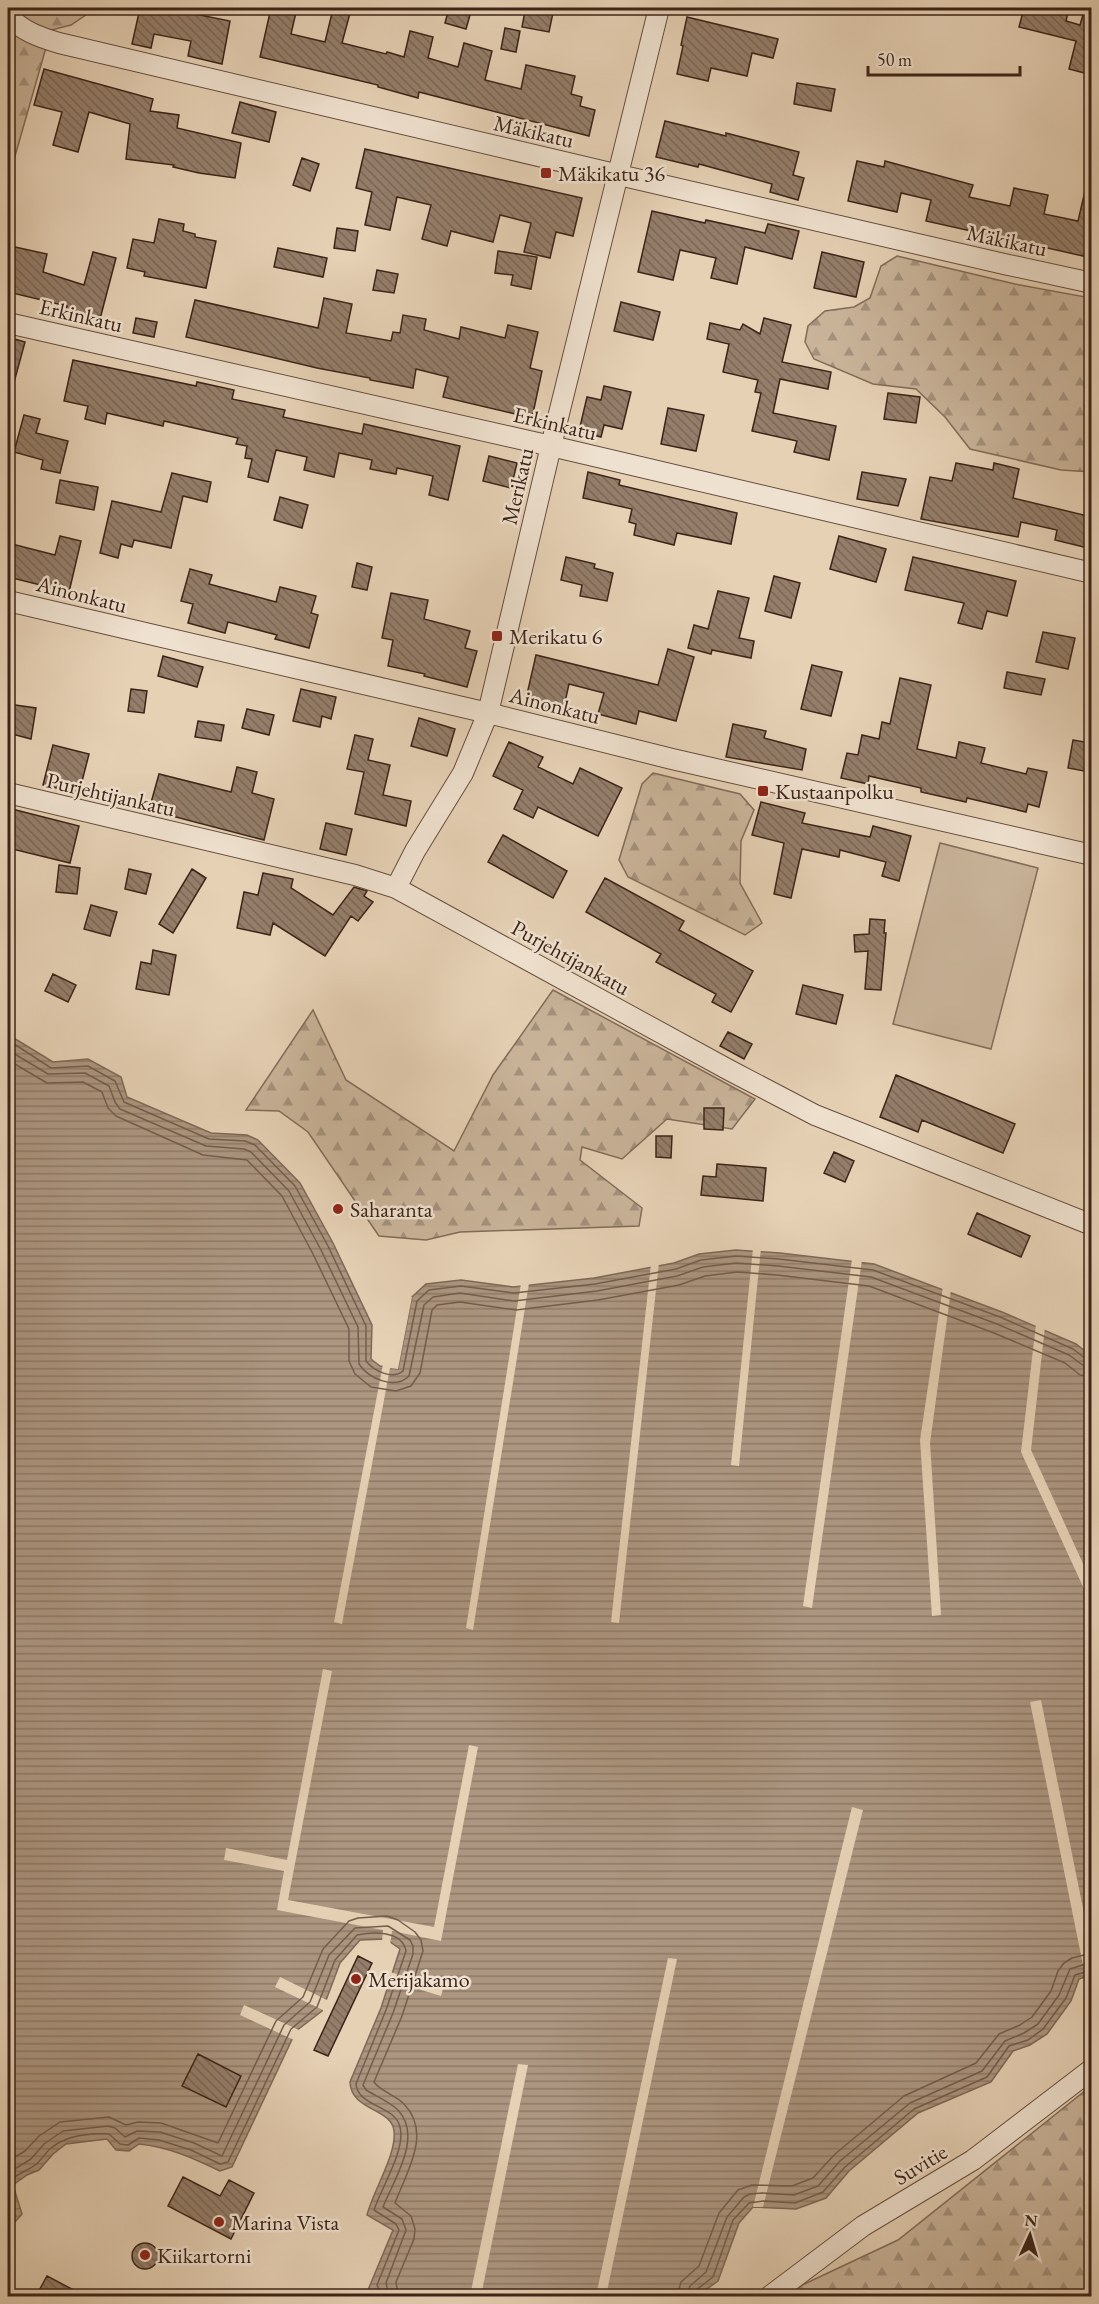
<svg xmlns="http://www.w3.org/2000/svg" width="1099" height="2304" viewBox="0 0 1099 2304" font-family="'EB Garamond',serif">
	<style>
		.grass { fill: #c9b49a; stroke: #826c59; stroke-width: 1.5 }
		.forest { fill: url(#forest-firs); stroke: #826c59; stroke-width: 1.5 }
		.water { fill: url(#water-rules); stroke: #7f6856; stroke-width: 1.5 }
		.pier { fill: #e6d1b5 }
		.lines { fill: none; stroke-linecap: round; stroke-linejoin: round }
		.shore { stroke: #745d4c; stroke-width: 1.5 }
		.building { fill: url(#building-back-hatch); stroke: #3c2418; stroke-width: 1.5 }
		.minor-casing { stroke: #664f3f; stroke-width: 22 }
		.minor { stroke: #efe1cf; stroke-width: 20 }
		.poi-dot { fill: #8f2418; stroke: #efe1cf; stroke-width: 2 }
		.labels { text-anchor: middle; stroke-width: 5; stroke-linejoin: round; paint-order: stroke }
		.street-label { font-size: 22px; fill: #3c2418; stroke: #efe1cf }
		.poi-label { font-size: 22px; fill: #3c2418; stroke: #efe1cf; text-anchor: start }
	</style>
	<defs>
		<pattern id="forest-firs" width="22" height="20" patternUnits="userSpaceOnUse" patternTransform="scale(1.5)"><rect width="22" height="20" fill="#c9b49a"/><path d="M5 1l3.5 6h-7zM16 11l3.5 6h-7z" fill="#a4927d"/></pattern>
		<pattern id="water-rules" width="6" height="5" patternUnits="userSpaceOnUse" patternTransform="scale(1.5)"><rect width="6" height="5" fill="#ac9680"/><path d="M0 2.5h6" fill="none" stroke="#8d7a68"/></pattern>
		<pattern id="building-back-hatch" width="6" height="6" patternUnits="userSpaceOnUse" patternTransform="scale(1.5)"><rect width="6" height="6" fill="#947e6a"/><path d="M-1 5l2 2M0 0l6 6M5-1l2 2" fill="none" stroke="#7a6756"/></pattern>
	</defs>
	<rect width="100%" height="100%" fill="#e6d1b5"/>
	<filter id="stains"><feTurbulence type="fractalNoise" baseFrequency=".00333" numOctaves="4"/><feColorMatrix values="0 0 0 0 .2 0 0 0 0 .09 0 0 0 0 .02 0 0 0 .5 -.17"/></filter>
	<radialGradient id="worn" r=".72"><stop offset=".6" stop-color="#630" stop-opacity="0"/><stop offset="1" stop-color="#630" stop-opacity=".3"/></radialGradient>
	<path class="grass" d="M940,843L1038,868L991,1049L893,1024Z"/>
	<path class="forest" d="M8,8H96L71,25L51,30L9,177Z
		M897,256L1015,284L1091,298V472L1061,470L970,449L945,417L916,389L873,384L814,359L805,342L808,326L825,311L854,307L870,298L881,266Z
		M653,773L740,794L754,810L741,841L740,883L762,923L745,935L628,877L619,860L642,784Z
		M553,990L755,1099L732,1129L667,1119L622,1159L582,1147L580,1160L642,1208L639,1226L460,1232L426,1240L379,1236L308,1132L279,1111L246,1110L313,1010L346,1080L454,1151L493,1075Z
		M1091,2086V2296H787L796,2288L898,2240Z"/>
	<path class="water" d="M8,1022L12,1037L53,1062L88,1059L121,1077L127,1097L211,1133L247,1135L258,1140L300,1183L333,1243L372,1325L371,1359L380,1366L398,1369L412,1297L426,1284L461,1280L513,1287L594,1278L674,1263L699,1254L736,1250L780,1253L874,1264L1002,1312L1076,1344L1091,1356V1975L1079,1979L1071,2001L1047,2034L1030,2045L1013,2051L991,2082L918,2113L849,2171L826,2198L796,2209L753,2207L739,2223L718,2281L697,2296H380L368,2290L393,2230L367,2215C373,2191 397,2154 394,2131C392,2108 351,2111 350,2082L381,2008L400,1949L386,1939L360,1940L340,1963L322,2011L296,2031L232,2167L220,2171C193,2158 169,2147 139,2144L129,2151L116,2150L107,2139L66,2144L53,2154L39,2170L27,2175L13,2185L22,2214L14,2223L8,2224Z"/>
	<path class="pier" d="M753,1248H761L739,1466L731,1465Z
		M852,1259L862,1260L812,1608L803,1606Z
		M659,1263L619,1623L611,1622L651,1264Z
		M521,1283H529L473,1630L466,1628Z
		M943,1286L951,1290L930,1443L941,1615L932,1616L920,1440Z
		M409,1297H412L398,1369L390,1368L342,1624L334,1622L383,1364L396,1366Z
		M1036,1324L1045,1327L1031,1450L1091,1581V1604L1021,1452Z
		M323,1669L332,1671L288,1900L434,1927L469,1745L478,1747L441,1941L392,1931L390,1945L382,1942L383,1930L277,1910L284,1871L224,1860L226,1848L287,1860Z
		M1041,1700L1091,1948L1092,1978L1086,1980L1030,1702Z
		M852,1807L863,1810L763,2207H753Z
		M668,1958L677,1959L606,2296H596Z
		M390,1972L407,1977L408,1974L444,1985L441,1996L405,1985L406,1981L389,1975Z
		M280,1977L329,2001L325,2011L275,1987Z
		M244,2005L299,2030L294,2040L240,2015Z
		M518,2064L528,2065L481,2296H470Z"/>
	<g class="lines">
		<path class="shore" d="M8,1040L51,1068L88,1066L115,1081L124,1102L209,1139L245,1141L255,1145L295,1186L328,1246L366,1326V1361C374,1371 392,1380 403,1371L417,1301L429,1290L461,1286L514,1293L595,1284L676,1269L701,1260L736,1256L779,1259L873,1270L1000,1317L1073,1349L1086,1359L1092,1360
			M8,1050L48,1074L85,1073L109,1086L115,1102L120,1109L206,1146L244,1149L251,1152L289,1191L321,1250L358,1327L359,1364C369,1379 395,1390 409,1376L424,1305L433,1297L460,1293L514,1301L597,1291L677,1276L703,1267L736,1263L778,1266L871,1277L997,1324L1069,1355L1084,1366L1092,1368
			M8,1060L47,1083L83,1082L102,1092L108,1108L116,1116L203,1155L247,1160L282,1196L313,1254L349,1329V1361L355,1374L371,1387L396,1391L411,1386L420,1373L432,1310L437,1305L460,1302L516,1310L598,1300L679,1285L705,1276L737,1272L777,1275L869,1286L994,1333L1065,1363L1080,1375L1092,1377
			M8,2161L25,2151L39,2136L60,2122L109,2117L126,2125L138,2122L161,2123L218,2143L276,2021L303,1997L323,1949L349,1921L358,1918L387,1916L398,1920L415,1932L421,1940L423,1951L402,2016L374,2082C381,2092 396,2095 404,2104C432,2133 407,2171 395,2203L411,2216L415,2229L414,2239L396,2282L398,2296
			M8,2173L31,2159L44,2144L63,2131L108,2126L115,2128L125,2137L137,2131L160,2132L194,2143L222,2156L284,2025L310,2002L329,1955L355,1928L388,1926L410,1940L413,1946V1954L393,2013L363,2085L366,2090C376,2096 390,2102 398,2110C423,2137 394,2179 383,2207L402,2219L406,2230L386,2283L389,2296
			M8,2183C15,2174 26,2172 35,2165C41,2161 45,2153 51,2148C67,2135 89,2133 109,2134L120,2144L128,2145L139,2138L159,2140L191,2150L220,2164L228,2162L291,2029L317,2007L335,1960L357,1935C373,1932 402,1930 406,1951L386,2010L356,2084C358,2107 395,2105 400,2127C406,2150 381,2188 374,2210L396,2224L399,2230L377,2285L382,2296
			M677,2296L681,2282L699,2266L719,2213L738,2190L752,2185L792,2186L813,2178L834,2155L904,2096L976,2063L999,2034L1020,2025L1032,2017L1051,1991L1058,1971L1064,1963L1072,1958L1092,1953
			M686,2296L690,2286L706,2272L727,2217L744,2197L750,2194L762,2193L794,2195L818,2186L840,2161L910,2103L982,2071L1005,2041L1024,2033L1038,2024L1059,1995L1070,1969L1092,1962
			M694,2296L696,2290L713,2277L733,2220L749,2203L763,2201L795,2203L823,2192L845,2167L914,2109L987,2077L1009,2046L1028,2040L1043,2029L1066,1998L1075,1975L1092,1970"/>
	</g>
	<path class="building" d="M140,8H165L230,21L222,64L188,56L191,41L154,34L151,48L132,44Z
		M271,8H297L291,34L325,42L333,9L350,13L342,43L386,54L387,52L404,57L410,31L433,37L428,58L458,67L464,43L492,51L485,80L521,89L526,65L575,76L571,94L582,97L580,106L595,110L589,136L419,92L418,98L378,87V85L260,57Z
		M449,8H472L466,29L445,23Z
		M532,8H554L549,32L522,27L525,11L532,12Z
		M1024,8H1069L1066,21L1080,25L1085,8H1092V75L1069,69L1076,41L1019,27Z
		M687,17L778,39L773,58L752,53L747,76L711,68L708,81L677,74L683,46L681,45Z
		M505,28L520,31L516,52L501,49Z
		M44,69L153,99L150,111L179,115L177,128L241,143L235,178L199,173L173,167L174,165L126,159L130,124L89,112L78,152L53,145L62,112L34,105Z
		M797,83L835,89L831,111L794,104Z
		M240,102L276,112L269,142L232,133Z
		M665,121L726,136V133L799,152L793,175L804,178L798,200L770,192L772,184L699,164L698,167L656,157Z
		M365,149L582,198L573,236L556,232L550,258L524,252L531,223L500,215L493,242L451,231L447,246L422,239L431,205L397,197L390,230L365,225L372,192L356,188Z
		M302,158L319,164L310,191L293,185Z
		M857,161L884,167L885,161L973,185L969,197L1010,206L1014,188L1048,195L1044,214L1078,221L1085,191H1092V258L926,221L931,200L901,193L897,212L848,201Z
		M652,211L705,223L706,220L765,233L768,224L799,231L792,259L745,247L737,284L711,278L716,258L680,250L673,280L638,272Z
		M159,219L184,224L183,231L195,234V237L216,241L206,288L144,276L145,272L127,268L133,239L154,243Z
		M337,228L358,231L355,251L334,248Z
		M15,247L47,254L43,272L84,285L93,252L116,258L100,319L66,310L67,306L8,292V279Z
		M278,248L327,258L323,277L274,267Z
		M498,251L537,257L531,289L511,285L513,275L495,273Z
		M822,252L864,262L856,297L814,288Z
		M377,270L398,274L394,293L373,290Z
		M324,298L352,304L346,333L391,341L393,332L400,333L403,315L426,319L424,330L459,339L461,327L505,338L508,325L538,332L530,368L542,371L532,418L443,397L448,377L416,369L413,388L370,380V378L317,368L186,337L195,300L318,328Z
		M621,302L660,312L653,340L614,331Z
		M136,318L157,322L154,337L133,333Z
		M764,318L791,325L782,362L831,372L828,389L780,379L773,413L836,426L829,460L794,452L797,441L752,431L761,393L755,392L758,380L723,372L729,344L707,339L710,323L740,330L743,324L760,334Z
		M8,337L25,342L13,386H8Z
		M73,360L196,386L197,382L234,390L232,399L285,410L283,417L362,434L364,424L460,446L448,500L429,495L433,476L397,468L396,474L370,469L372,460L339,453L334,477L304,470L307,457L276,450L268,482L248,477L252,459L245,458L247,446L236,444L238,438L164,421L163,426L107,413L105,424L85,419L88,406L64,401Z
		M604,386L631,392L622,429L604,425L601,437L579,431L587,397L601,400Z
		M888,393L920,397L916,423L884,419Z
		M668,408L704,415L696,451L661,444Z
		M24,415L40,419L36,433L68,441L60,473L41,469L43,460L14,452Z
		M489,456L517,463L511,488L483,481Z
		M956,463L993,470L994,463L1019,469L1013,498L1092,517V549L1055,540L1057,530L1021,522L1018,537L921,519L930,477L952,481Z
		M588,472L620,480L619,485L737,513L731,544L677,533L674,545L634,535L636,524L629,522L632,509L583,498Z
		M862,472L906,479L898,506L857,499Z
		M172,473L211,482L207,502L183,496L171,548L134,540L132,547L121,544L118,558L100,553L112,501L161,512Z
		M60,480L98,487L94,510L56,503Z
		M280,497L308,505L302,528L274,520Z
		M60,536L81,541L69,592L8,577V543L55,555Z
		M839,536L886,549L876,582L830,569Z
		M566,557L595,564L594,568L613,573L607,601L580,596L582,585L561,580Z
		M913,557L1016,581L1007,616L987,611L982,629L958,623L964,603L905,590Z
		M357,563L372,567L367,590L352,587Z
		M190,569L212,575L209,584L276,602L280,587L316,596L311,613L318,615L309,648L275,639L277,635L228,622L225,633L188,623L193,604L181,601Z
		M774,576L800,583L791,618L765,611Z
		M718,591L749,598L739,638L754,641L751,658L712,650L711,654L688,648L694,625L708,629Z
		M391,593L428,600L424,619L470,631L465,648L477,651L467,687L424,676L425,674L388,666L393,640L382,638Z
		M1043,632L1075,638L1068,669L1036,662Z
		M668,649L694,657L676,721L639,711L636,724L598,714L604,693L569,684L563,711L525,703L536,655L658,685Z
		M163,656L203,667L197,687L158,676Z
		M812,665L842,672L831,716L801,709Z
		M1007,672L1045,679L1041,695L1004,688Z
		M900,678L931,685L917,749L956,758L959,742L985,748L981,763L1026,774L1028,768L1047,772L1039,807L1028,804L1026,812L967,798L966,802L921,792V788L869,776L868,784L841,778L847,753L858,755L862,735L879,739L882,722L890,724Z
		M131,689L147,691L144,713L128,711Z
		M301,689L336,697L331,719L322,716L320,727L293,721Z
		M8,704L36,708L31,739L8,733Z
		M247,709L274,715L269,735L242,728Z
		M419,718L455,729L447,756L411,746Z
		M198,721L224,725L221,741L195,737Z
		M733,724L766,731L764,738L806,749L802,770L726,757Z
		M355,735L373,739L368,760L390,765L383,795L411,801L406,826L355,814L364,772L347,769Z
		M1073,740L1090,743L1084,771L1068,768Z
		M509,742L543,757L538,767L573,784L580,768L622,788L598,836L538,807L533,818L514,809L523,790L493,776Z
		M53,745L89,754L79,793L43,785Z
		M237,767L257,772L252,793L274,799L264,840L149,810L159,774L231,792Z
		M761,802L805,813L802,823L870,837L873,826L911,836L899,881L882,876L886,862L840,850L839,857L802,849L791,898L774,894L784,843L752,835Z
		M8,808L79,826L70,863L8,848Z
		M326,823L352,829L346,855L320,849Z
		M503,835L567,871L553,898L488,862Z
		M59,865L80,868L77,894L56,892Z
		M129,869L151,874L146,894L125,889Z
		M192,869L206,878L173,933L159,924Z
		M263,873L293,879L291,888L333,915L354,887L367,891L364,896L373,902L358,921L351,916L325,956L273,923L270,935L237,928L244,892L258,895Z
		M605,878L684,921L679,930L753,971L731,1012L712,1002L716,994L656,962L661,954L586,912Z
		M91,905L117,912L110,936L84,929Z
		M870,919L885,920L884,933H886L881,990L865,989L868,951L855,952L854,935L869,934Z
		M153,950L176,955L169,995L136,989L141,962L151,964Z
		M53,974L76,985L68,1002L45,991Z
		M803,985L843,995L836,1024L796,1014Z
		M728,1032L752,1044L744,1059L720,1046Z
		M896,1075L1015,1124L1003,1153L922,1120L918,1132L880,1117Z
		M704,1108H724L723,1130L704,1129Z
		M656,1136H672L671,1158L656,1157Z
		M834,1152L854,1161L845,1182L824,1173Z
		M717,1164L766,1168L763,1201L701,1195L703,1176L716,1177Z
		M977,1213L1030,1236L1021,1257L968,1234Z
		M358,1956L372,1963L328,2056L314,2050Z
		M198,2054L241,2076L226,2107L182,2086Z
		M183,2177L220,2196L229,2180L254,2193L231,2239L168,2206Z
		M132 2256a13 13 0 1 1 26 0a13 13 0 1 1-26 0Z
		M47,2276L85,2296H36Z"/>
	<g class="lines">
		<defs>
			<path id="minor" d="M8,16C22,31 39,37 59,43L619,175L1004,264L1092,283
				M8,323L551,446L1092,573
				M8,601L488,713L672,759L1092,855
				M8,793L355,875L396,888L729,1070L815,1115L1092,1225
				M396,888L415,851L463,773L488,713L551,446L659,8
				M770,2296L863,2226L973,2160L1092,2069"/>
		</defs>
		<use href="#minor" class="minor-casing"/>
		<use href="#minor" class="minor"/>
	</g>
	<g class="poi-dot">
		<rect x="540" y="167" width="12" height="12" rx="3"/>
		<rect x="491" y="630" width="12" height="12" rx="3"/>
		<rect x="757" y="785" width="12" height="12" rx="3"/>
		<circle cx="338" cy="1209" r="6"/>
		<circle cx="356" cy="1979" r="6"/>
		<circle cx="219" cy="2222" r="6"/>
		<circle cx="145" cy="2255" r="6"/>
	</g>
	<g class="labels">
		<g class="street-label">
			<text transform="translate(534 131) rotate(13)" y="8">Mäkikatu</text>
			<text transform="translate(1007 240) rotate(12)" y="8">Mäkikatu</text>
			<text transform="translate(81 315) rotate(13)" y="8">Erkinkatu</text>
			<text transform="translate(555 423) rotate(13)" y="8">Erkinkatu</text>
			<text transform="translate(517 486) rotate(-77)" y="8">Merikatu</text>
			<text transform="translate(82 594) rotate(14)" y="8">Ainonkatu</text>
			<text transform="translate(555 705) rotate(14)" y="8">Ainonkatu</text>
			<text transform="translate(111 794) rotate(13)" y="8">Purjehtijankatu</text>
			<text transform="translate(571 957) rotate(29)" y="8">Purjehtijankatu</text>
			<text transform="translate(920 2164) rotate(-31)" y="8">Suvitie</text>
		</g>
		<g class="poi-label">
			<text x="558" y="181">Mäkikatu 36</text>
			<text x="509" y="644">Merikatu 6</text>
			<text x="775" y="799">Kustaanpolku</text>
			<text x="350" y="1217">Saharanta</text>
			<text x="368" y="1987">Merijakamo</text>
			<text x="231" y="2230">Marina Vista</text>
			<text x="157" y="2263">Kiikartorni</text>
		</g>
	</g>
	<rect width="1099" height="2304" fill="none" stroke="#e6d1b5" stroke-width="30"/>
	<rect x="9" y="9" width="1081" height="2286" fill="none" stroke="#3c2418" stroke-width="3"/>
	<rect x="15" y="15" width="1069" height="2274" fill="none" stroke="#3c2418" stroke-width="1.5"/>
	<g transform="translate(1030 2235) rotate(4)" stroke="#efe1cf" stroke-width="4.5" paint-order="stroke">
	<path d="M0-4.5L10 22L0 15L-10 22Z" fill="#3c2418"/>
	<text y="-9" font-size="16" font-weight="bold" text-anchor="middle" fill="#3c2418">N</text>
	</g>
	<path d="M868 66v9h152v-9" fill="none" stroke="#3c2418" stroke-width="3"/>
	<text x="877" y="66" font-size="18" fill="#3c2418" stroke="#efe1cf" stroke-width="4.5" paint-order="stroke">50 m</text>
	<rect width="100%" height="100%" filter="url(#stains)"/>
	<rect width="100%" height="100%" fill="url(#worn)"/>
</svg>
